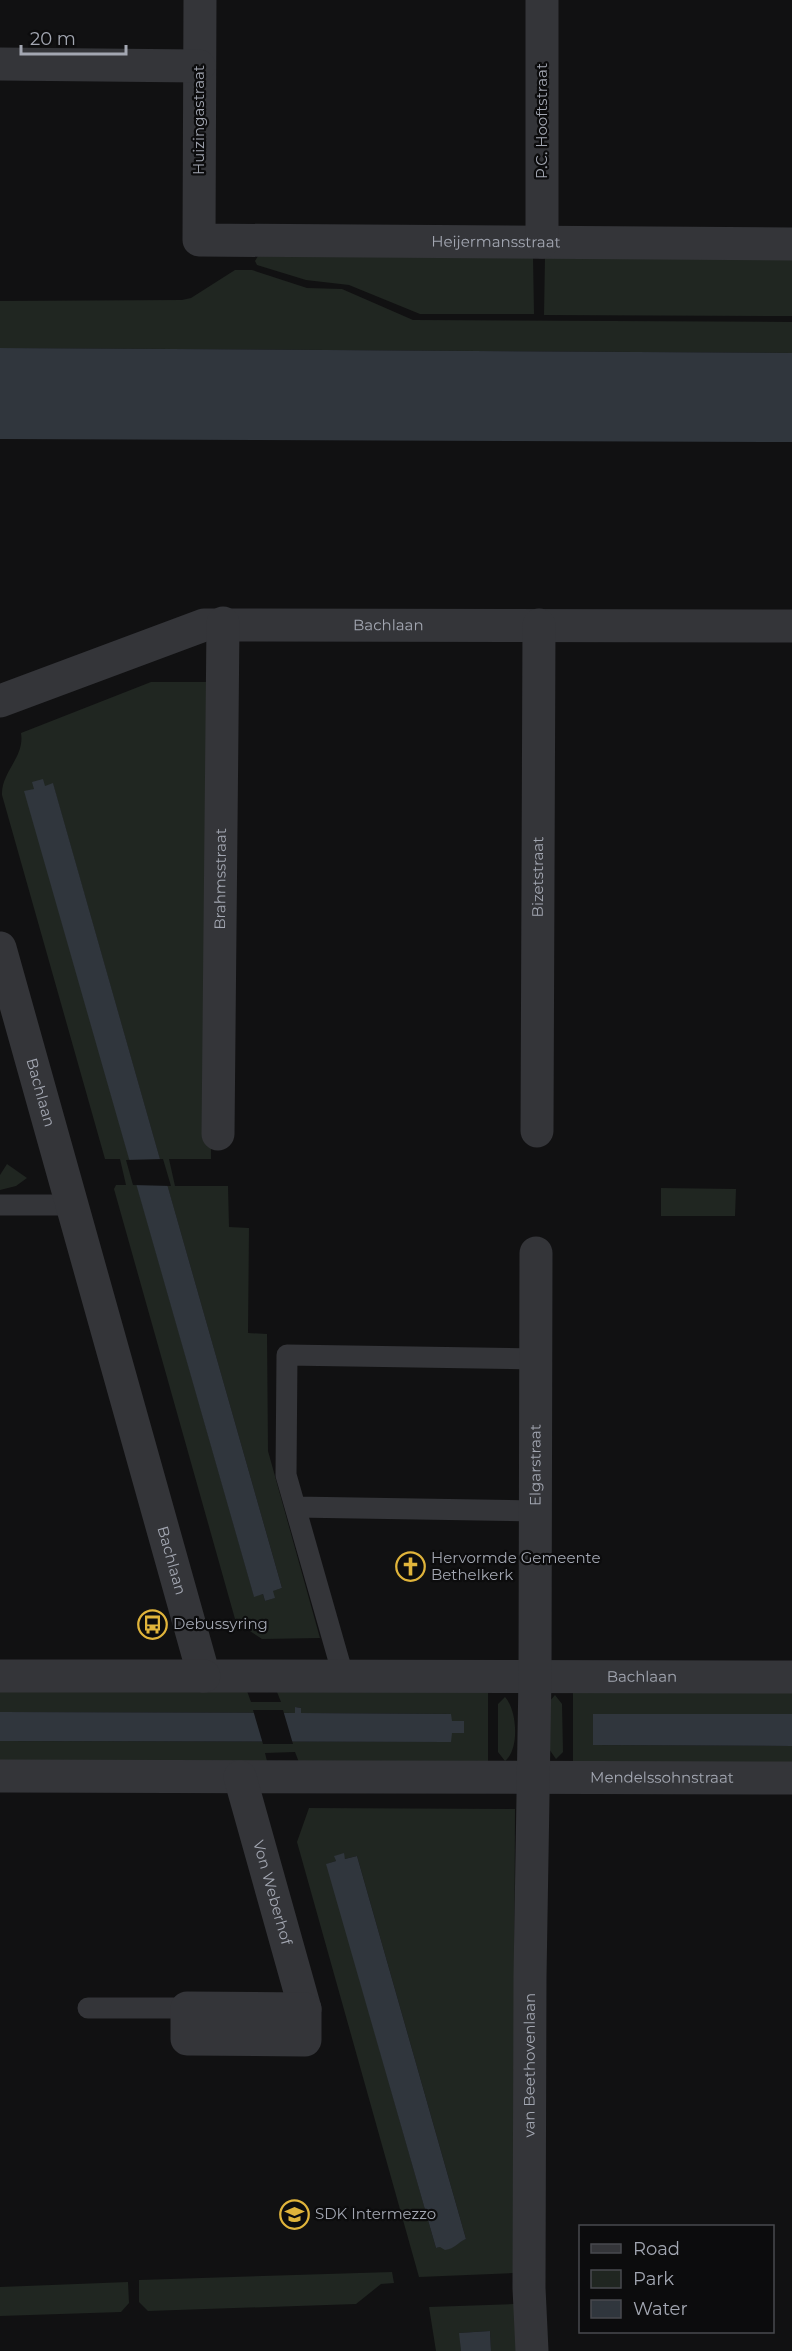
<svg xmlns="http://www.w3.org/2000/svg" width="792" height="2351" viewBox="0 0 792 2351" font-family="Montserrat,sans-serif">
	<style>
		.green { fill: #202621; fill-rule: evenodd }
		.water { fill: #30363d }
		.pier { fill: #111112 }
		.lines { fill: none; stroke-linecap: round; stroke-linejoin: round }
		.service { stroke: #343539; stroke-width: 21 }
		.minor { stroke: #343539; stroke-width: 33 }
		.labels { text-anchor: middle; stroke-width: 4.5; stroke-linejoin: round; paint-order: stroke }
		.street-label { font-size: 15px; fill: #a3a7b2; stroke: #0c0c0d }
		.poi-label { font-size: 15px; fill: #a3a7b2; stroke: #0c0c0d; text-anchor: start }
	</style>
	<rect width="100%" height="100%" fill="#111112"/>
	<path class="green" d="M258,256L533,257L534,314H420L349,285L306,280L257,265L255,261Z
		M545,257L792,258V316L544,315Z
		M235,270H252L307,288L342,289L413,320L792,322V353L0,348V301L182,300L191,298Z
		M151,682H208L211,1159H169L175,1186H228L229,1227L249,1228L248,1333L267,1334L268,1451L320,1638L262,1639L239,1624L235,1619L114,1189L116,1185H126L120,1159H105L2,795C1,772 25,757 21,733ZM53,784L282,1588L272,1591L274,1598L265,1601L263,1594L254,1596L25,792Z
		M7,1164L27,1178L16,1186L0,1190V1175Z
		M661,1188L736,1189L735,1216H661Z
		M0,1688L247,1691L251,1702H281L277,1692L488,1689V1766L300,1765L295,1752L265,1753L268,1765H0V1741L451,1742V1733L464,1721H451V1714L301,1713V1708L295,1707V1713L0,1712Z
		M573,1689L792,1690V1714H594V1745L792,1746V1768L573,1767Z
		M555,1695L562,1704L563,1752L556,1759L549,1749V1702Z
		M505,1697C517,1710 520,1749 505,1761L498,1752V1704Z
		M309,1808L515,1809L513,2273L419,2277L297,1842ZM343,1854L345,1859L357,1856L466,2239L436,2248L327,1864L336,1861L335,1856Z
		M392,2272L394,2283L381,2284L356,2304L148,2311L139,2302V2280Z
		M128,2282L129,2303L121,2312L0,2316V2287Z
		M514,2304L517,2351H491L490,2331L460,2333L461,2351H436L429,2307Z"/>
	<path class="water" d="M0,348L792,353V442L0,439Z
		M43,779L45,786L53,783L282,1588L273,1591L275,1598L265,1601L263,1594L254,1597L24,791L34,789L32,782Z
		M295,1707L301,1708V1713L451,1714L452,1721H464V1733H452L451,1742L0,1741V1712L295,1713Z
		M593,1714H792V1746L593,1745Z
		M344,1853L345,1859L357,1856L466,2239C458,2242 455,2249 445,2250L440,2247L436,2248L326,1864L336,1861L334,1856Z
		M490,2331L491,2351H461L459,2333Z"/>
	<path class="pier" d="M163,1159L171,1186L133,1185L126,1160Z
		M253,1710H283L293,1744H263Z"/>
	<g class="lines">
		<path class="service" d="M0,1205H73
			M295,1507L536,1511
			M343,1675L286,1475L287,1355L536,1359
			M88,2008H187"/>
		<g class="minor">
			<path id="s1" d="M200,0L199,240L792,244"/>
			<path d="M0,64L199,66"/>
			<path d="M542,242V0"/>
			<path id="s2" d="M0,701L204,625L792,626"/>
			<path id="s3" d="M0,948L204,1676L792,1677"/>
			<path id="s4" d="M537,1131L539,625"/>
			<path id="s5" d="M218,1134L223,623"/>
			<path d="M0,1676H204"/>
			<path id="s6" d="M0,1776L792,1778"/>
			<path id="s7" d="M240,1777L305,2009"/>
			<path d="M187,2008L305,2009V2040L187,2039Z"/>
			<path id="s8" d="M532,2351L529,2288L530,1977L535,1676L536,1253"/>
		</g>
	</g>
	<defs>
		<symbol id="church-ring" viewBox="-11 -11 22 22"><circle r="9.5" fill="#0c0c0d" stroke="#e0b43b" stroke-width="1.5"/><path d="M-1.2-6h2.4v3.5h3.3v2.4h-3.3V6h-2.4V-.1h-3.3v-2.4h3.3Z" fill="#e0b43b"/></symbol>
		<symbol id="bus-ring" viewBox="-11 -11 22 22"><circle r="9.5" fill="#0c0c0d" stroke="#e0b43b" stroke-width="1.5"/><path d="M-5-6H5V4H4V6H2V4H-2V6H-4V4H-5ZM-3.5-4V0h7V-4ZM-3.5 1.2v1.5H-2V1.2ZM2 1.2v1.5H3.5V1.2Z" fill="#e0b43b"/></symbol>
		<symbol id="school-ring" viewBox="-11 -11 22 22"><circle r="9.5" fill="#0c0c0d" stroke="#e0b43b" stroke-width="1.5"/><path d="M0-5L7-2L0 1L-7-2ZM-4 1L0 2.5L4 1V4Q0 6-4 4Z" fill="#e0b43b"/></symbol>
	</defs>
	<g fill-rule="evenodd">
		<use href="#church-ring" x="394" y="1550" width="33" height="33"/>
		<use href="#bus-ring" x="136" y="1608" width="33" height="33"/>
		<use href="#school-ring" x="278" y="2198" width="33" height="33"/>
	</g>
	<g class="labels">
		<g class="street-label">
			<text transform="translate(199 120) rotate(-90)" y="5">Huizingastraat</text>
			<text transform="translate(542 121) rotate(-90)" y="5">P.C. Hooftstraat</text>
			<text dy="5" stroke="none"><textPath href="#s1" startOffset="537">Heijermansstraat</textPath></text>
			<text dy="5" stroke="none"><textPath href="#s2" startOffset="402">Bachlaan</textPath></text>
			<text dy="5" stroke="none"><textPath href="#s4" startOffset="254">Bizetstraat</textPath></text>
			<text dy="5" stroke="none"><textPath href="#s5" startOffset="255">Brahmsstraat</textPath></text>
			<text dy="5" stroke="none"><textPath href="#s3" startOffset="150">Bachlaan</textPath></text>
			<text dy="5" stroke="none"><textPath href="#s8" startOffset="886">Elgarstraat</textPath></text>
			<text dy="5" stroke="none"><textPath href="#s3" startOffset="636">Bachlaan</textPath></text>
			<text dy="5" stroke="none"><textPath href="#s3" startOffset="1194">Bachlaan</textPath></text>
			<text dy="5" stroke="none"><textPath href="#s6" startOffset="662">Mendelssohnstraat</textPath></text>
			<text dy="5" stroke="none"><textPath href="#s7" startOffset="120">Von Weberhof</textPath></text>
			<text dy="5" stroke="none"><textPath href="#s8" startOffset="286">van Beethovenlaan</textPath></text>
		</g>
		<g class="poi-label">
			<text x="431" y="1563">Hervormde Gemeente<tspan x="431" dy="17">Bethelkerk</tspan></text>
			<text x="173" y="1629">Debussyring</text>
			<text x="315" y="2219">SDK Intermezzo</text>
		</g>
	</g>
	<rect x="579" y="2225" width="195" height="108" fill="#0c0c0d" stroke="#484a4f" stroke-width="1.5"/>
	<rect x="591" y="2244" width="30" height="9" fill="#343539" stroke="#484a4f" stroke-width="1.5"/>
	<text x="633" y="2255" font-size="18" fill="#a3a7b2">Road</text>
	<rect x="591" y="2270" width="30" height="18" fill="#202621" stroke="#484a4f" stroke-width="1.5"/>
	<text x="633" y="2285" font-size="18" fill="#a3a7b2">Park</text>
	<rect x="591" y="2300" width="30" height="18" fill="#30363d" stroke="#484a4f" stroke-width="1.5"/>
	<text x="633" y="2315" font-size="18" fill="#a3a7b2">Water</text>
	<path d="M21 45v9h105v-9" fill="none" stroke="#a3a7b2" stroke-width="3"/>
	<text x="30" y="45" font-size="18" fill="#a3a7b2" stroke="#0c0c0d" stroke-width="4.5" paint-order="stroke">20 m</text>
</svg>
